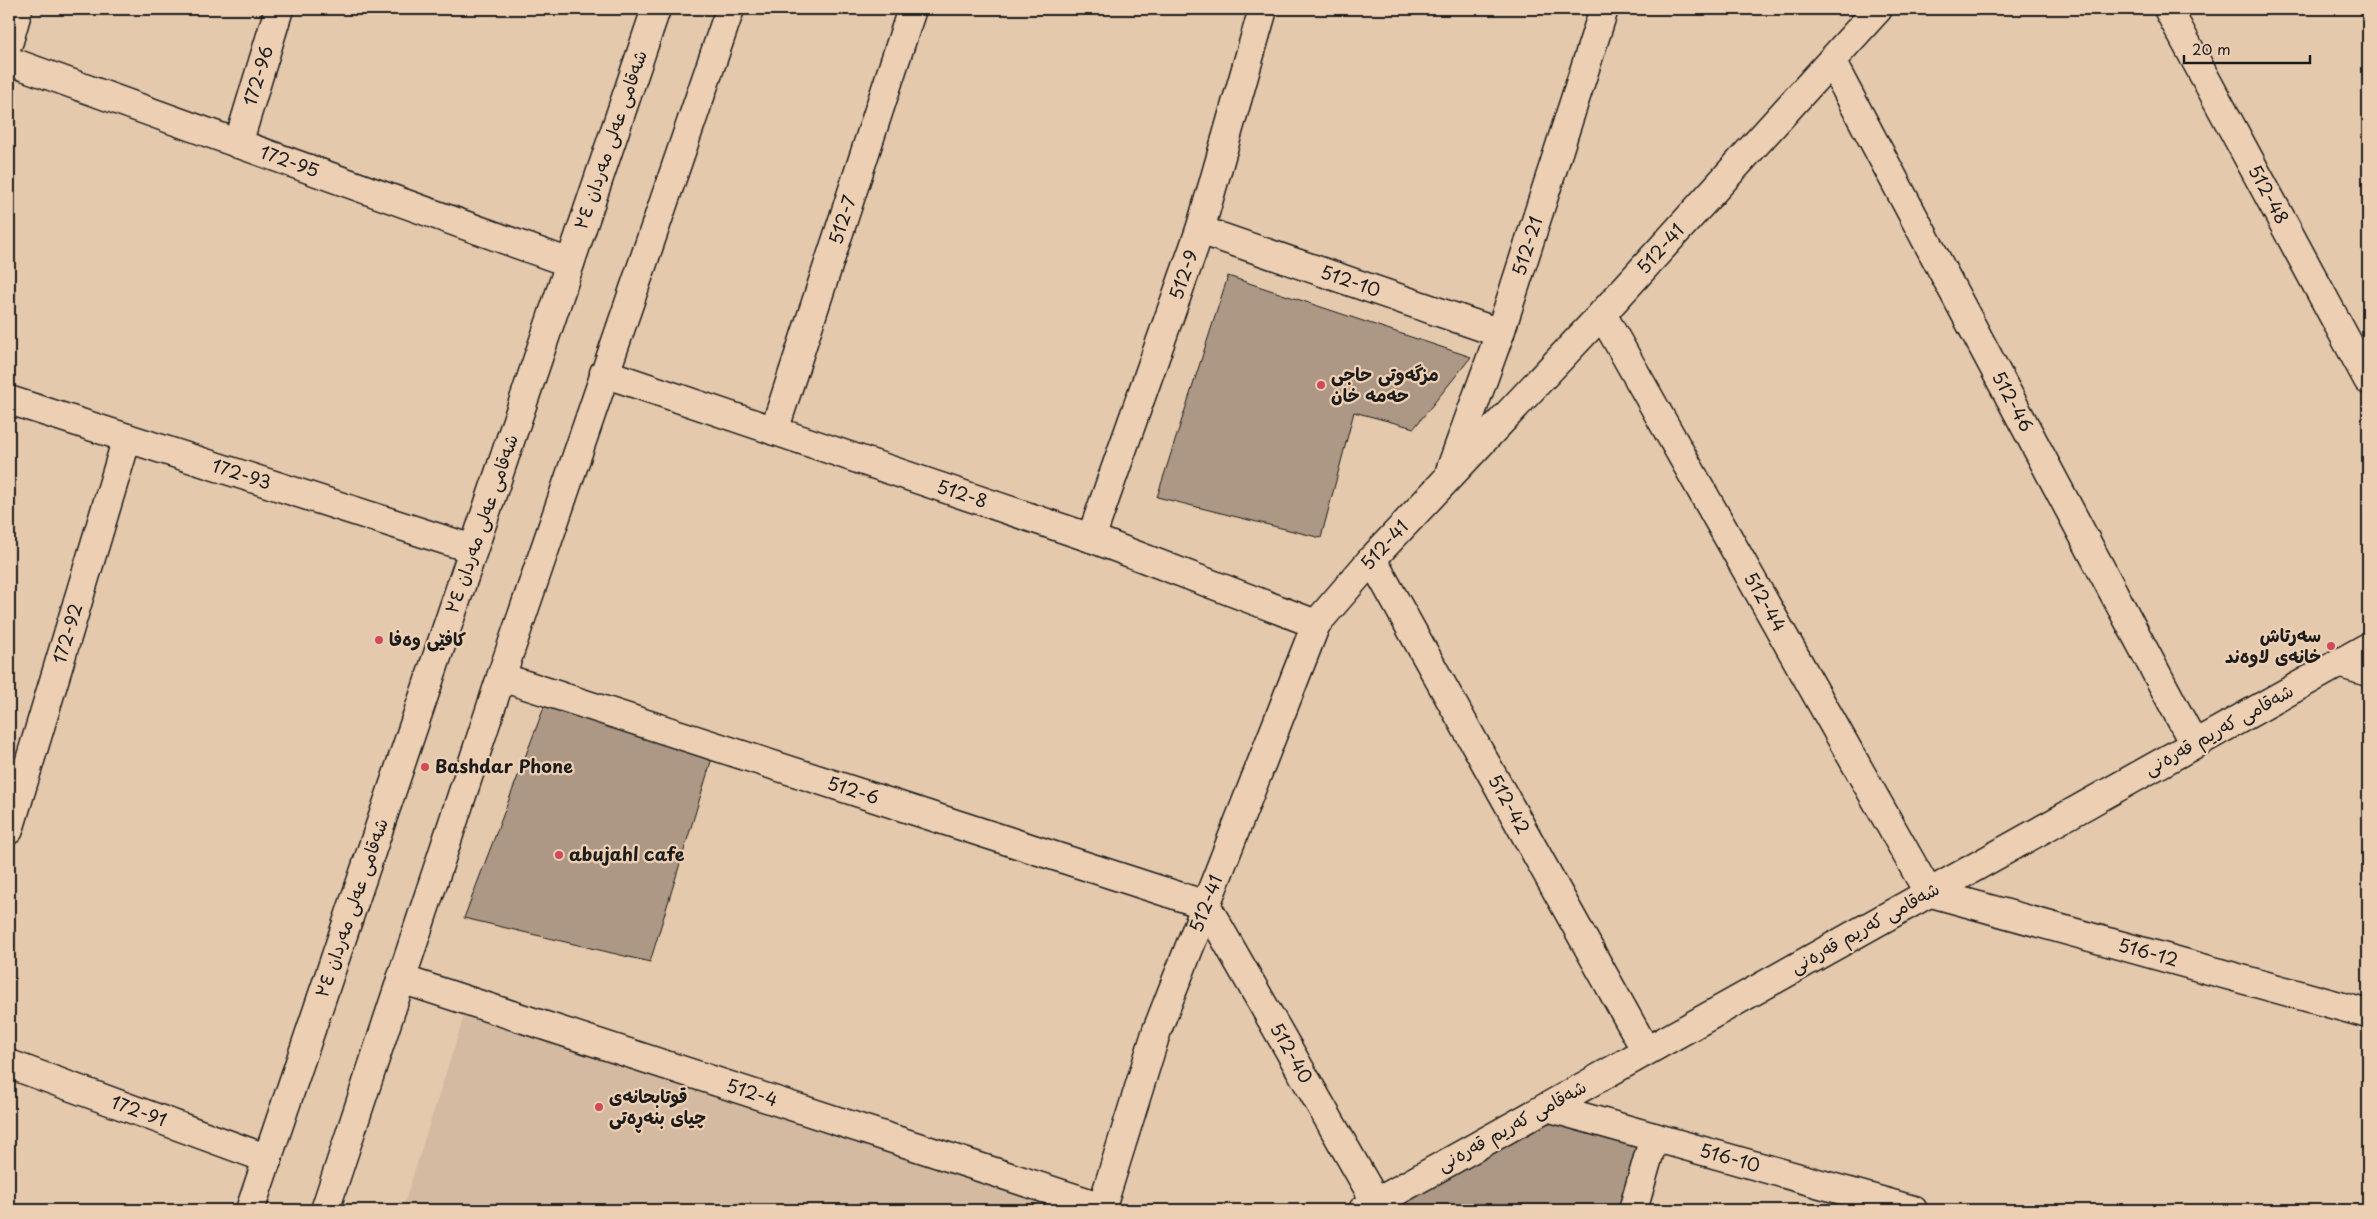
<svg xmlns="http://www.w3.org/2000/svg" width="2377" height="1219" viewBox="0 0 2377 1219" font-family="'Playpen Sans','Playpen Sans Arabic',sans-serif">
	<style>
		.built { fill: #d4baa1 }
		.building { fill: #ac9885; stroke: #1c1c1c }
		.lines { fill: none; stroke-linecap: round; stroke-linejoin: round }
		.minor-casing { stroke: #1c1c1c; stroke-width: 31 }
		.major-casing { stroke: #1c1c1c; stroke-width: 31 }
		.minor { stroke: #edd0b3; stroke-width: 28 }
		.major { stroke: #edd0b3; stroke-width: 28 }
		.poi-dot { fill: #d1495b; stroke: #edd0b3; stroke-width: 2 }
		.labels { text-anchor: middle; stroke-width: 4.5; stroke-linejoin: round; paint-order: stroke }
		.street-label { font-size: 18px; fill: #1c1c1c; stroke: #edd0b3 }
		.poi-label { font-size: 18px; font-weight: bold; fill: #1c1c1c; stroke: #edd0b3; text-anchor: start }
	</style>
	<rect width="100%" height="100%" fill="#e5c9ad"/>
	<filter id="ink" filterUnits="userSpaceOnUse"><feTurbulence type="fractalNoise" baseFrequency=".02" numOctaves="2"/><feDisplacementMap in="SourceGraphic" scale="10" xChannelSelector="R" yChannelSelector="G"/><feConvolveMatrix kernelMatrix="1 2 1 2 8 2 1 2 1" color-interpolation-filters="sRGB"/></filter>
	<g filter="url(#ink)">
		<path class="built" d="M468,1004L1057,1210H402Z"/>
		<path class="building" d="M1228,276L1471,357L1414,428L1354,412L1321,538L1157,497Z
			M546,702L713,755L650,962L464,918Z
			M1547,1107L1654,1137L1631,1210H1363Z"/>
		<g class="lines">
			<defs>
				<g id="minor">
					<path id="s1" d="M2168,9L2368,380"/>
					<path d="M9,41L18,9"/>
					<path id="s2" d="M9,61L570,263"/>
					<path id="s3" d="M1831,61L2194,744"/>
					<path id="s4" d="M238,144L279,9"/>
					<path id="s5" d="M1200,230L1500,333"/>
					<path id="s6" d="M1602,314L1928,892L2368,1014"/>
					<path id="s7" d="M604,373L1091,538L1316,624"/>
					<path id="s8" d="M9,400L473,549"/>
					<path id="s9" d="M774,431L912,9"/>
					<path id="s10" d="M1450,471L1500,333L1604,9"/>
					<path id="s11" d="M1091,538L1200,230L1263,9"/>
					<path id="s12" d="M1372,559L1646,1051"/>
					<path d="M2338,663L2368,672"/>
					<path id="s13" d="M501,677L1206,905L1376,1202"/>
					<path id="s14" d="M9,830L127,438"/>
					<path id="s15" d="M401,979L1102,1207"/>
					<path id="s16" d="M9,1064L268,1159"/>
					<path id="s17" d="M1547,1107L1913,1210"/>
					<path id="s18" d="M1101,1210L1157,1030L1316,624L1372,559L1602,314L1878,9"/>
					<path d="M1363,1210L2368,647"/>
					<path d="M1633,1210L1654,1137"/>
				</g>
				<path id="major" d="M250,1210L656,9
					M325,1210L501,677L730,9"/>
			</defs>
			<use href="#minor" class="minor-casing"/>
			<use href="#major" class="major-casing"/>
			<use href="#minor" class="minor"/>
			<use href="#major" class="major"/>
		</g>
	</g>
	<g class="poi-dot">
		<circle cx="1321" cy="385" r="5"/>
		<circle cx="379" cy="640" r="5"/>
		<circle cx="2331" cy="646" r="5"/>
		<circle cx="425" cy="767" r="5"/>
		<circle cx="559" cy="855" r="5"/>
		<circle cx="599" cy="1107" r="5"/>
	</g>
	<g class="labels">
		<g class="street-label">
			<text dy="6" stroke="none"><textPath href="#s4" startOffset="71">172-96</textPath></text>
			<text transform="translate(611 140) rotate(-71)" y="6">شەقامی عەلی مەردان ٣٤</text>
			<text dy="6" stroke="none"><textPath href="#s2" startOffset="298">172-95</textPath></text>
			<text dy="6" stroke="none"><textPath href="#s1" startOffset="211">512-48</textPath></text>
			<text dy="6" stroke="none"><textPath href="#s9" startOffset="222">512-7</textPath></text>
			<text dy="6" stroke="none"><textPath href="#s10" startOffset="238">512-21</textPath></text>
			<text dy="6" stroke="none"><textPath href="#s18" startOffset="1134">512-41</textPath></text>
			<text dy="6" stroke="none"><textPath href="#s11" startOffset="279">512-9</textPath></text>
			<text dy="6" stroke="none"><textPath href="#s5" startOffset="159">512-10</textPath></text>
			<text dy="6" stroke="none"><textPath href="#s3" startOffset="386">512-46</textPath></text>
			<text dy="6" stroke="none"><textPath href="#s8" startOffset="244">172-93</textPath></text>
			<text dy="6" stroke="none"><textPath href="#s7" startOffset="378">512-8</textPath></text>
			<text transform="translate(482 524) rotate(-71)" y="6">شەقامی عەلی مەردان ٣٤</text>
			<text dy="6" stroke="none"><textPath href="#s18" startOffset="729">512-41</textPath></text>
			<text dy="6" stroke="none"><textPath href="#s6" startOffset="331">512-44</textPath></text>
			<text dy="6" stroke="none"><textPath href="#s14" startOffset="205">172-92</textPath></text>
			<text transform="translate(2219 730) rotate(-29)" y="6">شەقامی کەریم قەرەنی</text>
			<text dy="6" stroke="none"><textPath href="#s13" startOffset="370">512-6</textPath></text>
			<text dy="6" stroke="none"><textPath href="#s12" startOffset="281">512-42</textPath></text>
			<text dy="6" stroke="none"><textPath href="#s18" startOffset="324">512-41</textPath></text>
			<text transform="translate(352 908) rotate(-71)" y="6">شەقامی عەلی مەردان ٣٤</text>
			<text transform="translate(1865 928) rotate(-29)" y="6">شەقامی کەریم قەرەنی</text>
			<text dy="6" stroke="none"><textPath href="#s6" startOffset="892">516-12</textPath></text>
			<text dy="6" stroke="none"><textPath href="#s13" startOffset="912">512-40</textPath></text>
			<text dy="6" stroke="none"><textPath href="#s15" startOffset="369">512-4</textPath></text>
			<text dy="6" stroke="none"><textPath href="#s16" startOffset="138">172-91</textPath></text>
			<text transform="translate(1512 1126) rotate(-29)" y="6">شەقامی کەریم قەرەنی</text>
			<text dy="6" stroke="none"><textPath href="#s17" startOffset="190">516-10</textPath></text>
		</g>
		<g class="poi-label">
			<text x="1331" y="381">مزگەوتی حاجی<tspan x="1331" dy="21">حەمە خان</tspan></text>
			<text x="2321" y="642" text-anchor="end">سەرتاش<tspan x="2321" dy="21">خانەی لاوەند</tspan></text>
			<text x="389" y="646">کافێی وەفا</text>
			<text x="435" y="773">Bashdar Phone</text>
			<text x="569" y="861">abujahl cafe</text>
			<text x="609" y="1103">قوتابحانەی<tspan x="609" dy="21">چیای بنەڕەتی</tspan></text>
		</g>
	</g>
	<rect width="2377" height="1219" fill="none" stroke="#edd0b3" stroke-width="30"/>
	<rect x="15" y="15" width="2347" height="1189" fill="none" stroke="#1c1c1c" stroke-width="2" filter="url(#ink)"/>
	<path d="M2184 55v8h126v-8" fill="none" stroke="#1c1c1c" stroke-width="2.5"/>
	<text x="2192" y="55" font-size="15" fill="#1c1c1c" stroke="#edd0b3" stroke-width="4" paint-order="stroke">20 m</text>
</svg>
